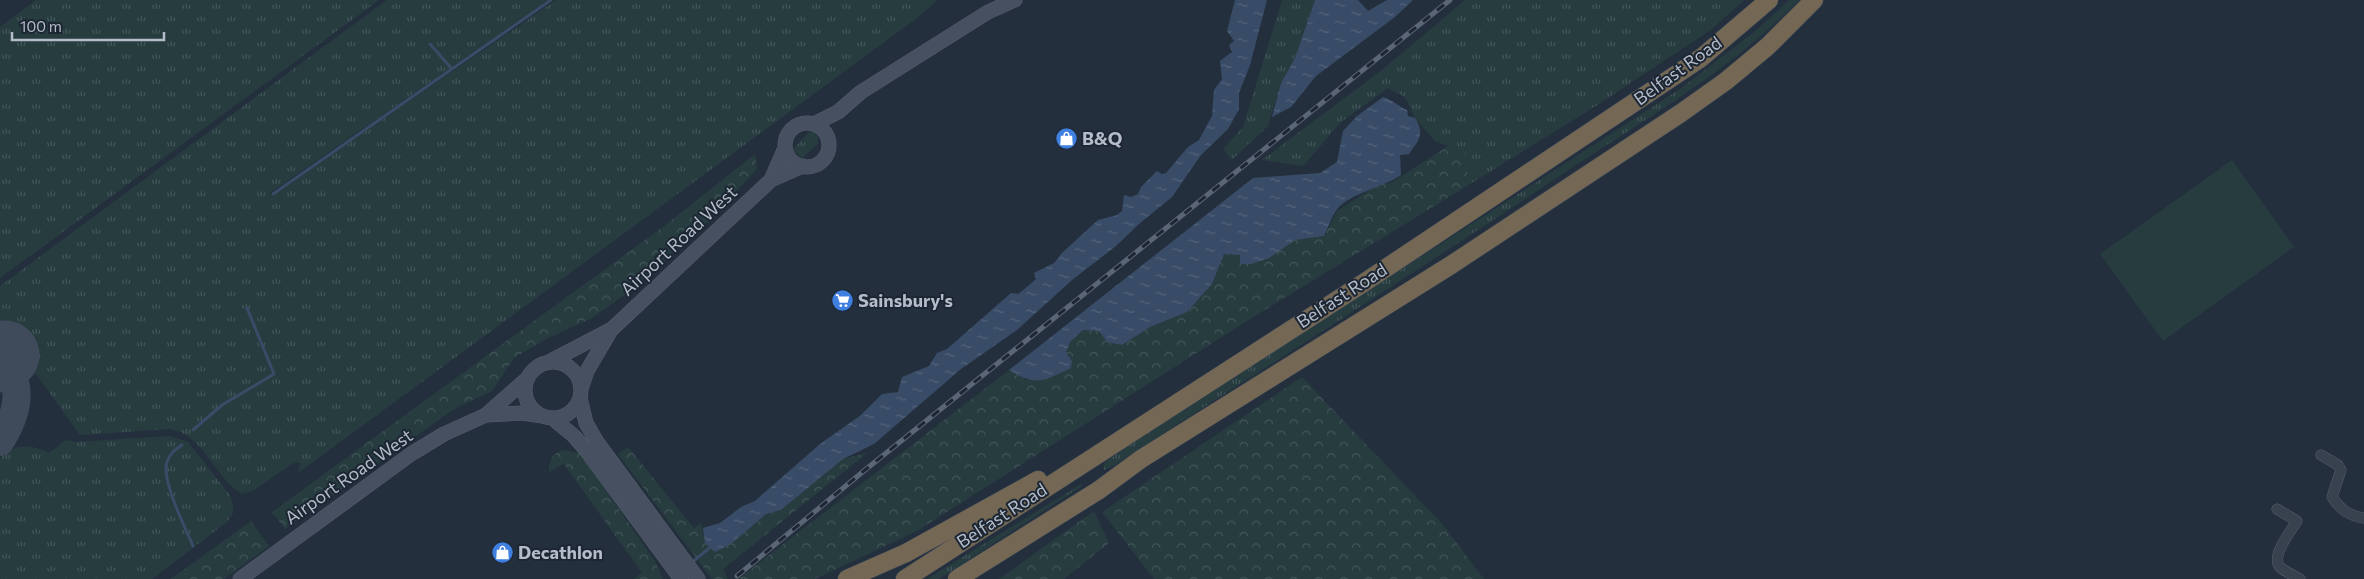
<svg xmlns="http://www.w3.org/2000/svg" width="2364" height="579" viewBox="0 0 2364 579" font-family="Commissioner,sans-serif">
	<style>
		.grass { fill: url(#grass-tufts) }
		.forest { fill: url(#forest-crowns) }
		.pitch { fill: #263c3f }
		.water { fill: url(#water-ripples) }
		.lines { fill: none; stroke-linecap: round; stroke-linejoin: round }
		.stream { stroke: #394c67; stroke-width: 3 }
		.taxiway { stroke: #3f4a5a; stroke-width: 28 }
		.runway { stroke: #3f4a5a; stroke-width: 69 }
		.street-casing { stroke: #565f6c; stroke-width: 11 }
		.secondary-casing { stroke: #565f6c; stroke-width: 15 }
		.highway-casing { stroke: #434c59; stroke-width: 19 }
		.street { stroke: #38414e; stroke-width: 10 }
		.secondary { stroke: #465061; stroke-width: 14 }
		.highway { stroke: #746855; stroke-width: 18 }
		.rail-casing { stroke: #5a6575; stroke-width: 5 }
		.rail { stroke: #1d2633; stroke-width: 3; stroke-dasharray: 9; stroke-linecap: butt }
		.labels { text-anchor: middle; stroke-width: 4; stroke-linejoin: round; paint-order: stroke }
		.street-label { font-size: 18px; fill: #b4bcc9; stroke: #1d2633 }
		.poi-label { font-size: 18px; font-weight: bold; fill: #b4bcc9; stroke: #1d2633; text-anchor: start }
	</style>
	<defs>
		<pattern id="grass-tufts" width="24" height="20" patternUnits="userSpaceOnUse" patternTransform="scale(1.25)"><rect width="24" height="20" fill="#263c3f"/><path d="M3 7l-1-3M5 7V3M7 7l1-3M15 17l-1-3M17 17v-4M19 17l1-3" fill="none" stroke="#435659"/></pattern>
		<pattern id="forest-crowns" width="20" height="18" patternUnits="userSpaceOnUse" patternTransform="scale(1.25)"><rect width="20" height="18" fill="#263c3f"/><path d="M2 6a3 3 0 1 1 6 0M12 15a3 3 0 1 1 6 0" fill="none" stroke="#435659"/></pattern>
		<pattern id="water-ripples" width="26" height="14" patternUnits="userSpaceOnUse" patternTransform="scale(1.25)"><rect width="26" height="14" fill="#394c67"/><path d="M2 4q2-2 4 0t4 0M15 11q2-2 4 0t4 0" fill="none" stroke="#53647b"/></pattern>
	</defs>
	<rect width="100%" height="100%" fill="#242f3e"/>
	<path class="grass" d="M36,0H379L0,278V27Z
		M387,0H549L300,172L270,193L272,196L556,0H938L913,21L298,473L300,463L295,462L254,490L242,494C214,477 204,435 170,429L80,435L36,374L33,375L0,330V286Z
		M1282,0H1315L1295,58L1281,83L1268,126L1232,160L1223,149L1243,127Z
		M1465,0H1744L1712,29L1599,104L1467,186L1468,154L1435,141L1415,118L1405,97L1388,88L1341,122L1303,166L1262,160L1382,70Z
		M1789,0H1799C1731,71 1642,121 1561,175C1413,274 1263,369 1113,466L1104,470V463L1119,452L1680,89L1758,29Z
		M810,131L818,136V144L802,158L793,149Z
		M170,436L188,442L229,494L233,504V513L227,522L152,579H0V458C15,443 32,444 49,453L66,440L75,442Z
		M1081,484L1082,486L939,579H927Z"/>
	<path class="forest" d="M1448,146L1468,154L1467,186L1258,314L917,531L815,579H738L1009,370L1026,380L1053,376L1070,368L1072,361L1066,352L1070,342L1083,330L1099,331L1107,342L1122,345L1150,327L1187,312L1212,284L1224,254L1241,255L1240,264L1295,240L1324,236L1337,211L1379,184L1391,183Z
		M755,154L757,169L714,215L640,284L592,318L546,339L514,358L492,391L454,409L285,529L272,512L663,227Z
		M1302,377L1444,526L1484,579H1154L1102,512Z
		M628,447L694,528L701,523L705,543L731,544L766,514L781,510L843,459L867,453L723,569L728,579H712L618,454Z
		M563,450L580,453L655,561L663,579H634L642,573L564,464L549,472C549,460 551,455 563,450Z
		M1094,511L1109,543L1064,579H999Z
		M251,521L269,546L224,579H171Z"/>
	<path class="pitch" d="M2232,160L2294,247L2163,341L2100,254Z"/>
	<path class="water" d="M1235,0H1267L1250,65L1239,93V109L1228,129L1201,155L1172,197L1140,223L1116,246L1072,280L1017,330L961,369L874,444L843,459L781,510L766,514L731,544L715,552L705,543L703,528L720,523L741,507L755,501L820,444L861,415L882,394L898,392L902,377L929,366L937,353L947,349L1011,293L1020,294L1036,279L1034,273L1054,263L1063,252L1098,220L1117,215L1122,211L1124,195L1131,197L1138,194L1141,187L1157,171L1162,174L1166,173L1188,147L1199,140L1212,116L1214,90L1222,79L1220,61L1232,52L1229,45L1234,41L1227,31Z
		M1315,0H1358L1368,11L1387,0H1413L1395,17L1316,76L1291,107L1272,117L1281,83L1295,58Z
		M1383,97C1393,100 1398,106 1407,110L1408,116L1415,118C1425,134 1419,140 1409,154L1400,155L1401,175C1386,186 1350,194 1338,208C1332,215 1328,228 1324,236L1295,240L1269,258L1251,264H1240V255L1224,254L1212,284L1187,312L1150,327L1122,345L1107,342L1099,331L1083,330L1070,342L1066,352L1072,361L1071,368C1043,381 1037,387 1009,370L1253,178L1320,173L1337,162L1343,131L1357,116Z"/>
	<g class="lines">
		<path class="stream" d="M452,69L551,0
			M273,194L452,69L430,44
			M1018,296L1033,284
			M193,430L222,405L274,374L247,308
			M182,445C175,450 170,453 167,462C161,480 185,527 193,546
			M691,563L713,545"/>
		<path class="taxiway" d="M0,354C25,384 19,412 0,442"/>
		<path class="runway" d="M0,358L5,355"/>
		<defs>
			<path id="street" d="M2321,455L2338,465L2341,470L2332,497C2340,509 2349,516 2364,518
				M2277,509L2297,521C2291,531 2270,556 2280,567C2285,572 2294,575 2300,579"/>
			<path id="secondary" d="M785 145a22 22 0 1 1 44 0a22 22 0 1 1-44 0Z
				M814,124L838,112L861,92L988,12L1015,0
				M771,180L785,148
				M549,362L612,329L771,180L803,166
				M525 390a28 28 0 1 1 56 0a28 28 0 1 1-56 0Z
				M581,389L587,371L611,330
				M580,398L586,423L597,442L698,579
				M486,415L522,413L543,416
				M552,418L574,436L586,450L681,579
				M240,579L411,454L444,434L486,415L528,378"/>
			<path id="highway" d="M847,579L906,553L1038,480
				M905,579L1365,282L1701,58L1769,0
				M957,579L1099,490L1141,459L1451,265L1681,113L1726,81L1768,46L1814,0"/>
		</defs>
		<use href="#street" class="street-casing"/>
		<use href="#secondary" class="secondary-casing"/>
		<use href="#highway" class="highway-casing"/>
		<use href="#street" class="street"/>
		<use href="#secondary" class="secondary"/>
		<use href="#highway" class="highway"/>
		<defs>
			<path id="rail" d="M737,576L865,470L1450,0"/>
		</defs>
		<use href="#rail" class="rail-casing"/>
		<use href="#rail" class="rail"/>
	</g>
	<defs>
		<symbol id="shop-disc" viewBox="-11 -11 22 22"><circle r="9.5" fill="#3f7fe0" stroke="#1d2633"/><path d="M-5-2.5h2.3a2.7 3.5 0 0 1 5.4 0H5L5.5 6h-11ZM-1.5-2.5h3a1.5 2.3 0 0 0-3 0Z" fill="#fff"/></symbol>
		<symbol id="supermarket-disc" viewBox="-11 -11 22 22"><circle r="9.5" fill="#3f7fe0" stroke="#1d2633"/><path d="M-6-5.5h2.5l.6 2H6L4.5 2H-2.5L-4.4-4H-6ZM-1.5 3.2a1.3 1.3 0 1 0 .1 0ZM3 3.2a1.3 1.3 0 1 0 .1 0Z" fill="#fff"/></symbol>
	</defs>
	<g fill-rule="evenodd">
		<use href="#shop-disc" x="1054" y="126" width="25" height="25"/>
		<use href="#supermarket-disc" x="830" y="288" width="25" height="25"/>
		<use href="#shop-disc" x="490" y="540" width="25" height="25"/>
	</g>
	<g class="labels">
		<g class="street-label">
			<text transform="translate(1678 71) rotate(-36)" y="6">Belfast Road</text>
			<text transform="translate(679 241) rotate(-43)" y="6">Airport Road West</text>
			<text transform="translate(1342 296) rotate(-33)" y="6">Belfast Road</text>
			<text transform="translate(349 477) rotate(-35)" y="6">Airport Road West</text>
			<text transform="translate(1002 516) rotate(-33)" y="6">Belfast Road</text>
		</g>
		<g class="poi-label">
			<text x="1082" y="145">B&amp;Q</text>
			<text x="858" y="307">Sainsbury's</text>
			<text x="518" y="559">Decathlon</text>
		</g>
	</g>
	<path d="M12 32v8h152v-8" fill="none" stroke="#b4bcc9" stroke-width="2.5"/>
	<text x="20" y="32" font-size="15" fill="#b4bcc9" stroke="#1d2633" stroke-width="4" paint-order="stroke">100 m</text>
</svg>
